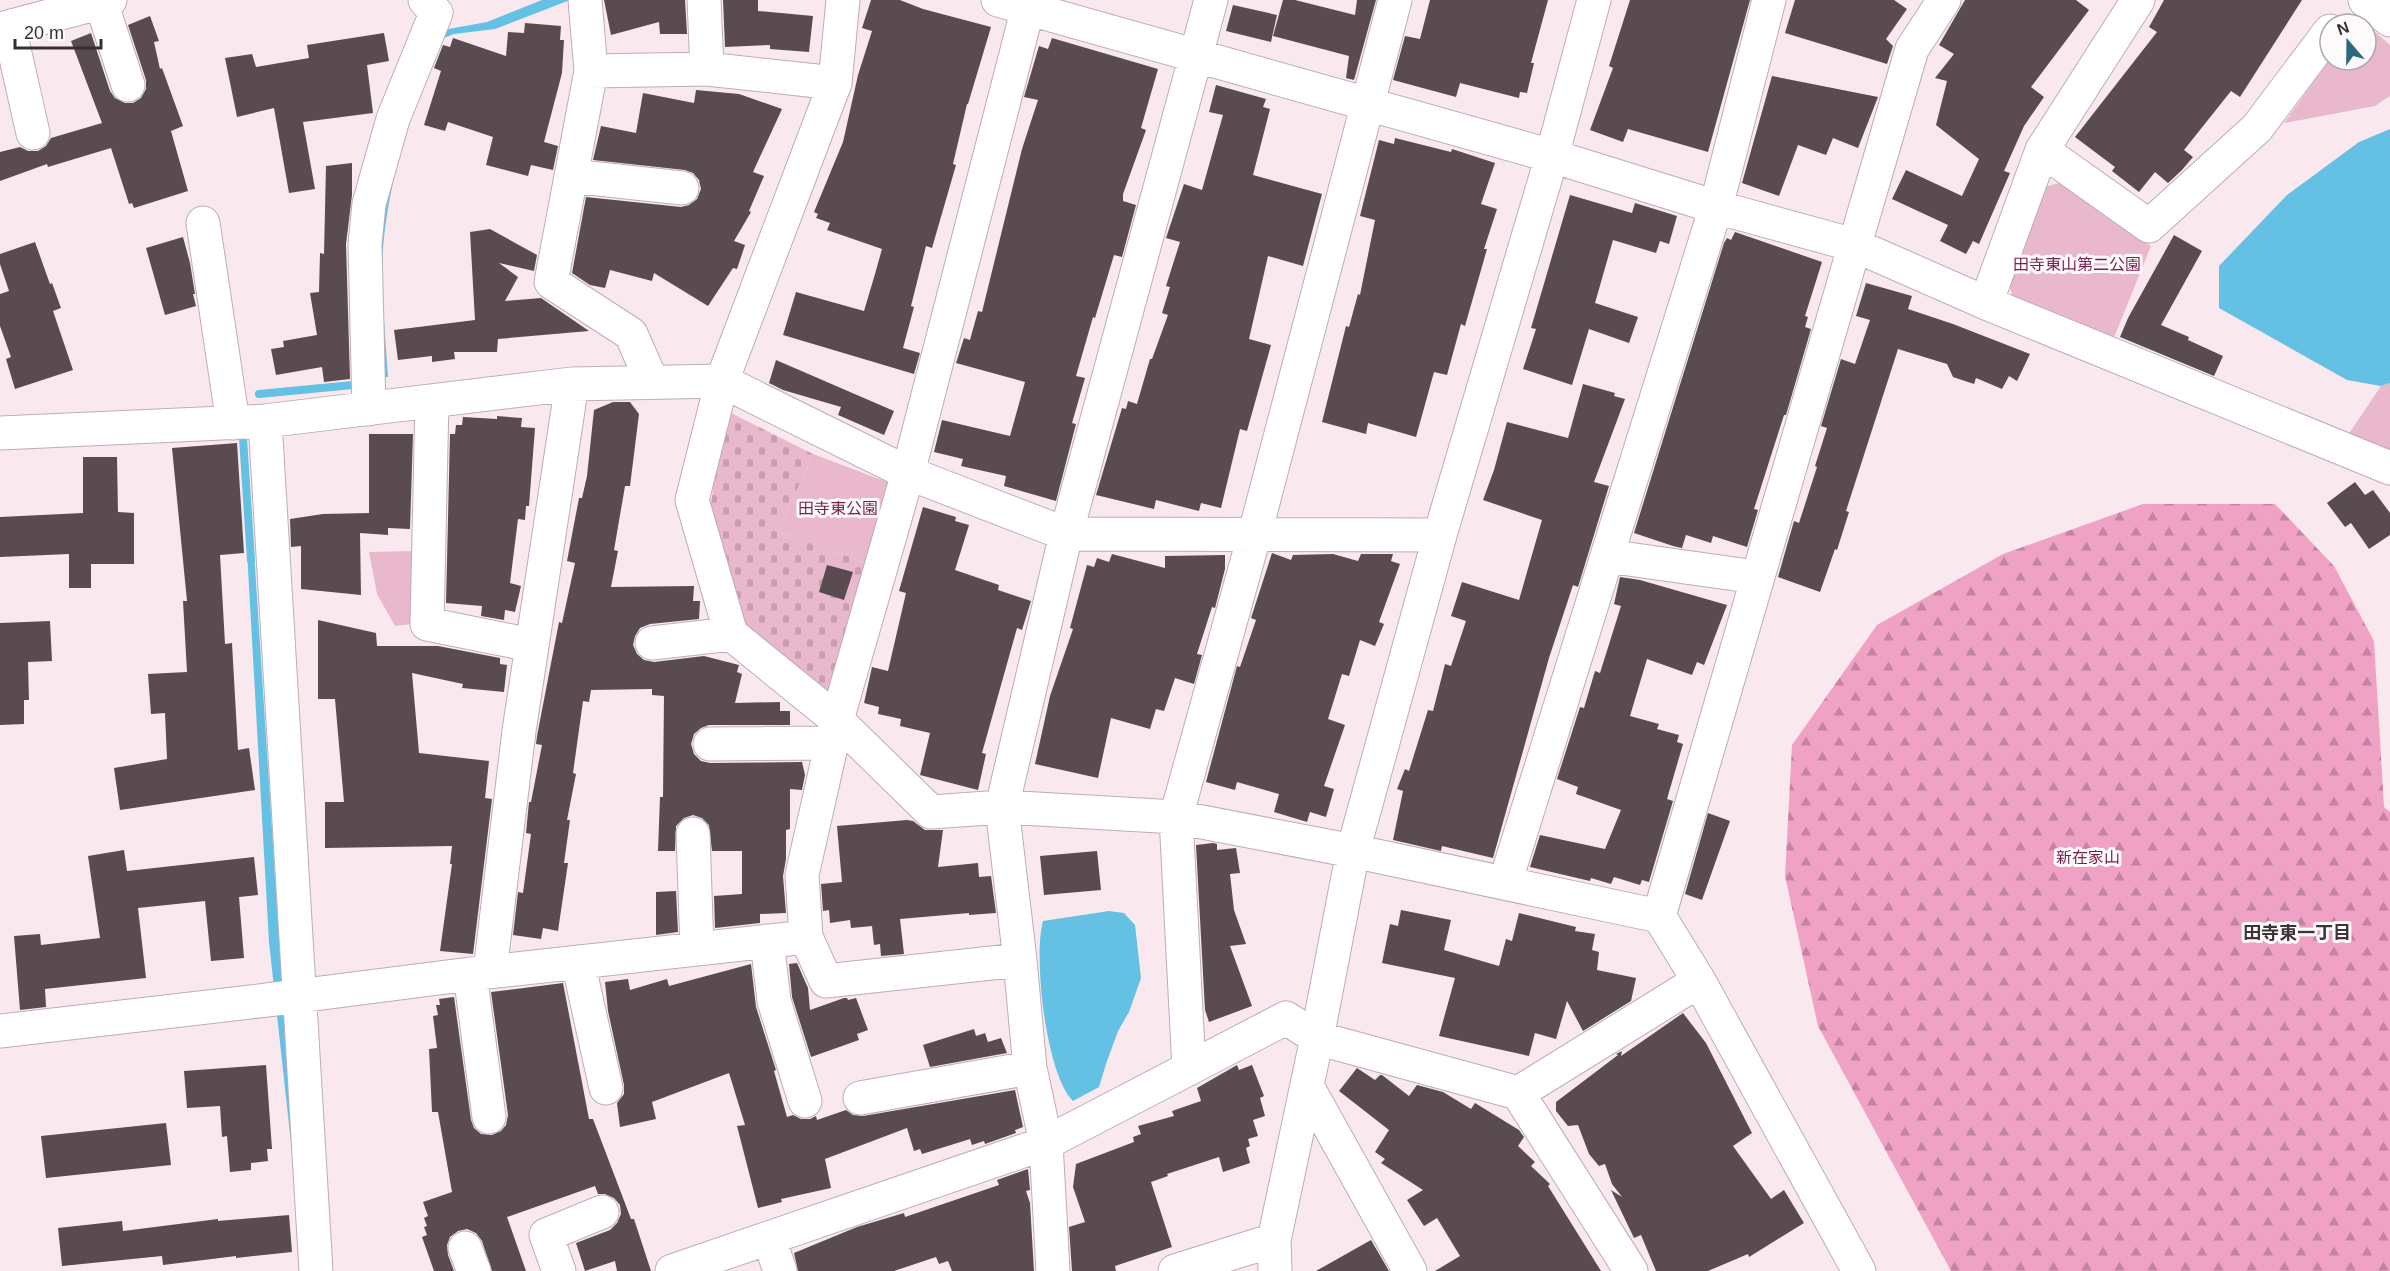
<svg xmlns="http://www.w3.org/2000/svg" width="2390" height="1271" viewBox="0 0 2390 1271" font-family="Arial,'Noto Sans JP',sans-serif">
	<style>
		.green { fill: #e9b8cd }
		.forest { fill: url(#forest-firs) }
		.cemetery { fill: url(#cemetery-stones) }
		.water { fill: #64c1e3 }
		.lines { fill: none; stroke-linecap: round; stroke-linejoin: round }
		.stream { stroke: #64c1e3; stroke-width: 8 }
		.building { fill: #594b50 }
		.minor-casing { stroke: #beadb4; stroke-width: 35 }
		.minor { stroke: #fff; stroke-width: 33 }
		.labels { text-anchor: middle; stroke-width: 6; stroke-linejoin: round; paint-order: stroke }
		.park-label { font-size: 16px; fill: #771f4f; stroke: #fdfafb }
		.neighbourhood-label { font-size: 18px; font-weight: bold; fill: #403238; stroke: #fdfafb }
	</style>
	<defs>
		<pattern id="forest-firs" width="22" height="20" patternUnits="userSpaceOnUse" patternTransform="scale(1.5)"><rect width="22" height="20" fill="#efa2c4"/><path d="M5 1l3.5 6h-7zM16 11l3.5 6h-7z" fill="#c284a0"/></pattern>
		<pattern id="cemetery-stones" width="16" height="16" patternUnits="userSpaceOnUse" patternTransform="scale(1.5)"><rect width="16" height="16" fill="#e9b8cd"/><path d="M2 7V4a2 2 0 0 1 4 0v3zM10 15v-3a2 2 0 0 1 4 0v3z" fill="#c89eb0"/></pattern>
	</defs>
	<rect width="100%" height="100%" fill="#fae8ef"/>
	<path class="green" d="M2366,24L2390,45V96L2375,106L2284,123L2330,59L2366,60Z
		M2059,183L2151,246L2113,340L2014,299L2008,283L2045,187Z
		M2390,383V458L2346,438L2381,386Z
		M813,454L895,485L872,565L778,532Z
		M415,551L412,624L395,626L377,594L369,552Z"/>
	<path class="forest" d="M2143,504H2275L2334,566L2374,641L2384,807L2390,812V1271H1951L1818,1026L1785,876L1792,745L1877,625L2003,554Z"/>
	<path class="cemetery" d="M723,409L813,454L778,532L872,565L834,688L822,693L737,620L708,528Z"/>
	<path class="water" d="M542,0H570L495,29L454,34L441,39C417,100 395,157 386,222C378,272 385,327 388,377L377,378L380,182L443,30L487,22Z
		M2390,129V383L2381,386L2347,380L2219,308V266L2287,195L2359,142Z
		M247,551H254L282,985L305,1185V1271L269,942Z
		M1109,911L1124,913L1135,925L1141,978L1129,1012L1118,1031L1106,1064L1099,1087L1073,1101C1046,1075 1033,957 1043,921Z"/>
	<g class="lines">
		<path class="stream" d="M259,394L353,385
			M243,438L251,560"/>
	</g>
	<path class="building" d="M604,0H685L687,34H660L659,22L611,35Z
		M723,0H758V11L813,16L809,52L770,49V45L725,47Z
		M871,0H900L923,9L991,27L968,104H967L953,164L956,165L932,248L926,246L911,306L914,307L903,348L920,353L914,374L783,335L796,292L864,311L875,274L882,249L827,230L830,223L816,218L818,214L814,212L843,142L858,75L872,31L862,28Z
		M1283,0H1295L1355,15L1357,0H1376L1354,80L1346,78L1349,56L1273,36Z
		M1430,0H1548L1531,63H1534L1527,93L1520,92L1519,98L1460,83L1456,97L1393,80L1405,36L1420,39Z
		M1630,0H1750L1708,152L1628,129L1623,142L1590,130L1613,68L1609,66Z
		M1795,0H1894L1907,9L1886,39L1893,46L1887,64L1785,33Z
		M1965,0H2076L2089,10L2031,87L2044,97L2024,126L2004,171L2010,173L1979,244L1973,241L1966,254L1940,241L1948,225L1892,199L1906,170L1962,196L1979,159L1936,125L1947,81L1935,78L1954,54L1939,45Z
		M2164,0H2302L2240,97L2231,91L2184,150L2193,157L2182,170L2168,183L2155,172L2139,192L2112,171L2115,167L2075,137L2157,32L2149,27Z
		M1233,5L1277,15L1271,42L1226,31Z
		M150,16L159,41L154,42L160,69L162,68L183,126L171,131L188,191L134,208L132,203L129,204L111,148L48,167L47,164L0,181V152L20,147L28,151H38L46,146L51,138L102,123L71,41L91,33L110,91L115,98L125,103H133L141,98L146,89V80L128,25Z
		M525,23L561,26L560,40H564L562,73L544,142L558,146L553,170L531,165L528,176L486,165L493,137L448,122L445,131L424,125L441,71L434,68L443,45L450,47L453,38L506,56L508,32L524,33Z
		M384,33L389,61L367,65L373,113L303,122L315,189L289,193L274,108L237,117L225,58L252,54L256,67L309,58L307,45Z
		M1052,38L1158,69L1141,128L1146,130L1123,194V201L1136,205L1122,257L1114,255L1095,318L1093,317L1076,376L1085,378L1072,423L1076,424L1056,501L1004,486L1006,476L961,466L963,459L934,452L942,420L1010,436L1025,382L956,363L964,338L970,340L978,311L982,312L1022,149L1038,100L1024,97L1039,46L1048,49Z
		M1772,76L1878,97L1858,148L1833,138L1826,155L1798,145L1779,196L1742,183Z
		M1216,85L1266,99L1263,107L1270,109L1253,175L1322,194L1303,266L1268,256L1249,339L1271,345L1247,431L1240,429L1221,508L1201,503L1199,511L1156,500L1154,509L1096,495L1122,408L1126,409L1128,401L1137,404L1150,359H1152L1168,315L1162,313L1170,287L1166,286L1180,242L1166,238L1184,184L1202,190L1223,115L1209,112Z
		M696,90L739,94L782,109L753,172L764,176L749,211L751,212L734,241L745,245L737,269L733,268L708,306L654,273L652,281L610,270L605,288L590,285L572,273L586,197L681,207L689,205L697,199L701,189L699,180L693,173L685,170L593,160L601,126L636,133L643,93L694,103Z
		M1395,138L1451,152L1452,149L1495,163L1481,204L1497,209L1484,249H1487L1465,326L1461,324L1447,375L1434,372L1416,437L1368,423L1366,434L1322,422L1346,326L1349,327L1358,294L1360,295L1375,220L1360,216L1379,140L1394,144Z
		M352,163V195L346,244L350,379L324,382L322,367L276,375L271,349L284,347L283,341L317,335L310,293L319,292L320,253L324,254L326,166Z
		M1570,195L1632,213L1635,203L1677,216L1669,244L1660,241L1656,253L1613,240L1595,303L1638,317L1629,343L1589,329L1572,385L1523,369L1536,329L1531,328Z
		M490,229L537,255L534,271L499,263L518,277L505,301L541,298L589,331L498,339L497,352H454L455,359L432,362V356L398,360L394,330L475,320L470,232Z
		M1735,232L1822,262L1805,316L1808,317L1805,327L1811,329L1786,415H1784L1754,509L1758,510L1747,547L1713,536L1711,543L1686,535L1682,548L1673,546L1634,533L1724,243L1727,238L1731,240Z
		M2174,235L2202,251L2161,325L2189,337L2188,340L2223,356L2214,376L2120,337L2128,318Z
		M183,237L190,263L195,294H193L196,306L165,315L146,248Z
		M35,242L50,284L52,283L61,308L53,311L73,370L15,389L6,359L11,357L0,326V294L9,291L0,264V254Z
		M1866,283L1912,296L1908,309L1953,324L2030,354L2017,381L2009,376L2002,389L1976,378L1974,384L1953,377L1947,364L1898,349L1846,511L1849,512L1837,550L1835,549L1820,592L1778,577L1794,521L1799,523L1817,467L1815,466L1827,428L1821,426L1841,359L1855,364L1870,320L1856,316Z
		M776,360L894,411L884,435L838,415L841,407L783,390L769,383Z
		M1583,384L1615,393L1614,396L1625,399L1594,482L1609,486L1578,587L1573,585L1549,658L1493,858L1442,846L1441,851L1393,840L1403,791L1397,789L1405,769L1409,771L1428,710L1433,711L1445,664L1451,666L1466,621L1451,616L1462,582L1519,600L1542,520L1483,500L1494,470L1507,422L1568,438Z
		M613,402H630L639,414L630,486H625L614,550L618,551L611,587L694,586L693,601H700L699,619L650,624L640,628L635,636L633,645L637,654L644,660L654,662L704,656L739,665L737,672L742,674L735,703L780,702V711H790V725H709L701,728L694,734L691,744L694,754L701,761L710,763L802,762L805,775L802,790L790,789V829L786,830V859L783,876L786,913L760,914V923L715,928L714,896L742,894V851H712L709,825L702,818L693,815L684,818L676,826L675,851H658L660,797H663L664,696L652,695V689L591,690L589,702L583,701L573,773L576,774L567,820H570L564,863H568L558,931L543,928L541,939L513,935L518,892L523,893L531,834L526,833L529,802H531L542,745L536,744L537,736L559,622L562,623L575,563L567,561L579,498H582L587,476L594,410Z
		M497,416L522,418L521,427L535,428L529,506H526L525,520L518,519L510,583L521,586L515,612L505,610L504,620L481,616L482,606L446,603L450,434H455L456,425H462L463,417L497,419Z
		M369,434H413L410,529L388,528V535L360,533L361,595L301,589V546L291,547L290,519L323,514L369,513Z
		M237,443L244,553L220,555L225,644L232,643L238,750L249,748L255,790L120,810L114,768L167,759L165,713L151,714L148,674L187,672L183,601H187L172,448Z
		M83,457H117L118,512L134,513V564H91V588H69V554L0,557V517L83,513Z
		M2355,482L2365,495L2373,490L2390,513V535L2369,549L2351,523L2345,527L2327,503Z
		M923,507L956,517L955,521L969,525L955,570L999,585L998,590L1031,601L1022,630L1017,628L982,753L986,754L978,790L920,775L930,733L900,726L901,719L878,714L879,707L864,703L872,667L888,671L906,593L899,591Z
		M1272,553L1291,560L1293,555L1333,554L1358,561L1361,554H1393L1391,561L1400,564L1379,622L1384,624L1375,646L1360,640L1349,676L1342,674L1328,719L1345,725L1324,786L1334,789L1326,817L1310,812L1307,822L1274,812L1279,794L1237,782L1235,790L1206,782L1237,666L1240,667L1256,620L1251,618Z
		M1112,554L1165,568V556L1225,555V569L1215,608L1212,607L1197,654L1202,655L1194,684L1175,678L1164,711L1156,709L1150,729L1111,718L1098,778L1035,764L1050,696L1073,629L1070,628L1087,565L1094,567L1097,558L1109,562Z
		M827,565L853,572L844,600L819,592Z
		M1620,577L1640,580L1727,605L1704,665L1697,662L1692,675L1647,659L1630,716L1659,724L1657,729L1679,735L1677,742L1683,744L1667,799L1673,801L1649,882L1642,880L1640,885L1614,877L1611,884L1591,878L1590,881L1530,867L1540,835L1605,849L1621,810L1576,794L1578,787L1557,779L1580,707L1584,708L1595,671L1600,673L1621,606L1614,604Z
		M318,620L376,633L377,646H438L500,658V664L507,665L504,692L462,688L463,684L412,673L419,753L489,761L485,798L492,799L473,954L440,951L452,864H450L452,846L325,848V802H344L335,699H318Z
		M50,621L52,661L28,662L29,700H24V724L0,725V623Z
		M1708,813L1730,821L1702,900L1685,894Z
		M907,820L913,821L925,830H943L938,867L978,863L979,877L991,876L996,913L969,915V913L900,919L904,954L881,956L880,944L874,945L872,926L851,928L850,920L830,923L829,910L823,911L821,884L842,882L837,826Z
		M1213,843L1217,844V850L1236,848L1240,873L1230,874L1234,910L1246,944L1230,946L1252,1006L1209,1022L1205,1010L1196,845Z
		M124,850L127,871L254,857L258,895L239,897L244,958L211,961L205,901L138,908L146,978L45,989L46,1007L20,1010L14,936L40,934L41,945L100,938L88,856Z
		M1097,851L1101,890L1044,895L1040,856Z
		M676,891L678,932L656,935V892Z
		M1401,910L1451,920L1444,950L1499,966L1506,939L1512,941L1519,913L1576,927L1575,931L1595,934L1592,950L1599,952L1597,970L1636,978L1631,1001L1583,1031L1567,1001L1556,1039L1535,1033L1529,1056L1439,1036L1455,978L1382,963L1390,924L1398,926Z
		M797,963L808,988L810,1010L844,998H847L848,1000L856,998L868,1030L857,1034L859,1040L811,1057L792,997L789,964Z
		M751,964L756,1007L776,1070L774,1071L787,1117L793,1115L801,1119H810L816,1116L817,1120L846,1110L853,1115L863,1116L1015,1090L1023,1127L1015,1130L1016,1133L985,1144L984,1141L972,1145L970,1139L922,1154L920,1149L914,1151L907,1128L825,1159L831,1188L781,1199L782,1202L758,1208L737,1126L745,1125L729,1073L652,1102L656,1119L620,1127L617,1103L624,1094V1085L608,1011L605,982L628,979L630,990L667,979L669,986Z
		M563,983L589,1119H593L631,1219H634L651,1271H617L615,1261L585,1271L576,1243L610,1230L617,1223L621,1214L620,1205L614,1198L605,1194H598L595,1186L507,1217L526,1271H492L482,1241L476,1233L467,1229L458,1231L450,1237L447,1245L448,1255L454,1271H434L422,1237L427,1235L424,1227L427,1226L424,1218L428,1216L423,1202L452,1192L438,1112H432L429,1049L437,1048L433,1016L438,1015L436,1005H440L439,999L454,997L471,1120L474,1128L481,1134L492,1135L501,1131L506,1125L508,1115L491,992Z
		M1683,1013L1706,1043L1752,1133L1733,1146L1771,1199L1784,1190L1804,1223L1749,1257L1748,1254L1708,1271H1656L1641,1235L1634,1238L1611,1190L1622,1197L1612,1184L1605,1164L1599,1166L1589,1154L1578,1125L1568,1126L1556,1111V1102L1618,1055L1616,1054L1622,1051L1621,1056Z
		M974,1029L976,1036L985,1033L988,1042L1001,1038L1007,1053L930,1067L923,1045Z
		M266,1065L272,1149H267L268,1161L251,1163V1170L230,1172L227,1136L222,1137L220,1106L187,1108L184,1071Z
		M1237,1065L1239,1070L1252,1065L1264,1096L1260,1098L1265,1116L1253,1120L1258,1136L1248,1139L1250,1146L1246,1148L1250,1163L1223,1172L1219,1157L1167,1174L1168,1176L1151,1182L1172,1247L1115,1266L1116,1271H1072L1069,1227L1085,1222L1073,1187L1076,1164L1134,1142L1133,1137L1141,1134L1138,1126L1174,1116L1172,1111L1201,1101L1197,1088Z
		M1357,1068L1375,1080L1380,1075H1382L1409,1096L1417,1085L1443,1092L1471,1109L1475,1103L1519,1130L1524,1137L1518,1146L1535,1162L1531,1166L1550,1184L1548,1186L1601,1271H1435L1460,1256L1437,1218L1424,1226L1407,1200L1423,1190L1381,1163L1385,1159L1375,1152L1389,1130L1339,1091Z
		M166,1123L171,1165L46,1178L41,1136Z
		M1028,1169L1030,1190L1026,1191L1030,1203L1034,1271H952L948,1261L939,1264L936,1257L894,1271H798L794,1253L857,1227L904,1213L905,1217L999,1185L997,1180Z
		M289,1215L292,1252L236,1258V1256L163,1265L162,1256L62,1266L58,1228L122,1221L123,1231L218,1219V1221Z
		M1371,1240L1389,1271H1316Z"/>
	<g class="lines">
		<defs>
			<path id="minor" d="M585,0L591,71L551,282L631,334L652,382
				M704,0L707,69
				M843,0L835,83L722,381L692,500L731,634L837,720L931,812L1002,807L1176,817L1353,851L1659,916L1699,981L1859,1271
				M998,0L1552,156L1716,207L1854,245L1986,303L2390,468
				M2365,0L2390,20
				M101,2L128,85
				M9,27L33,133
				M0,29L110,0
				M591,71L707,69L835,83
				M2042,150L2149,226L2257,128L2330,31
				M571,176L682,188
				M203,223L233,423
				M1986,303L2042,150L2138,0
				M432,401L427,624L531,645
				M369,409L365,244L369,204L393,119L436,13L425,0
				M265,421L316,1271
				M0,433L265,421L572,384L722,381L908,473L1066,534L1440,535
				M1607,556L1756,577
				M652,643L731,634
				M710,744L833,743
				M693,834L697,949
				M1505,883L1716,207L1769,0
				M1659,916L1912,49L1944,0
				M767,941L774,1001L805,1101
				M1020,960L826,981L806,937L802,875L837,720L908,473L1030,0
				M578,962L606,1088
				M490,971L519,731L572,384
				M470,974L489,1117
				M0,1031L267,1000L470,974L806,937
				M1189,1069L1176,817L1255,533L1395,0
				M1307,1086L1410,1271
				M1518,1093L1631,1271
				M860,1098L1030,1068
				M769,1238L780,1271
				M465,1248L474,1271
				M559,1271L546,1235L602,1212
				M672,1271L1046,1143L1286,1018L1317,1038L1518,1093L1699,981
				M1053,1271L1046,1143L1030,1068L1020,960L1002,807L1066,534L1211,0
				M1175,1271L1274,1240
				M1275,1271L1274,1240L1317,1038L1353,851L1440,535L1552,156L1594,0"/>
		</defs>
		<use href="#minor" class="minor-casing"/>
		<use href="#minor" class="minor"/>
	</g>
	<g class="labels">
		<g class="park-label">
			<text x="2077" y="270">田寺東山第二公園</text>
			<text x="838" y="514">田寺東公園</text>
			<text x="2088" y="863">新在家山</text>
		</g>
		<g class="neighbourhood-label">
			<text x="2297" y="939">田寺東一丁目</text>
		</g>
	</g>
	<g transform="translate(2348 42) rotate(340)"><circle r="28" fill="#fdfafb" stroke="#ada9aa" stroke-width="1.5"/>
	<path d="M0-4.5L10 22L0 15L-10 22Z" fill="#2c6980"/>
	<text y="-9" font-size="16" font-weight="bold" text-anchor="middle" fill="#352f31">N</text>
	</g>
	<path d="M15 39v9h86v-9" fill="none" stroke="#352f31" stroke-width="3"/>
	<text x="24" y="39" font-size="18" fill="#352f31" stroke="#fdfafb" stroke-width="4.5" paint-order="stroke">20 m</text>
</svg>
